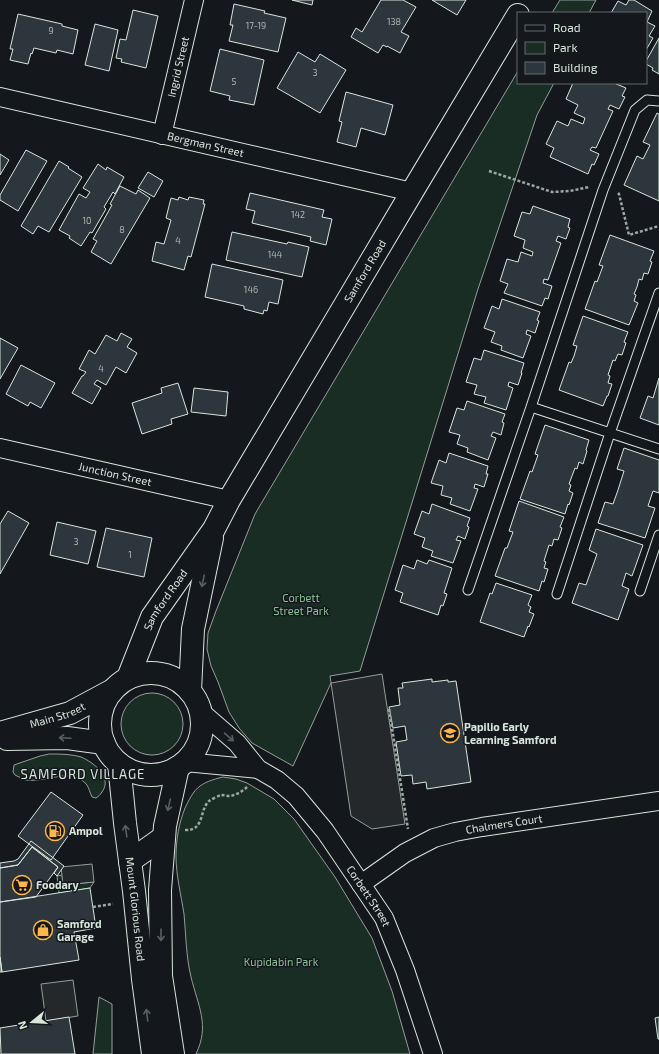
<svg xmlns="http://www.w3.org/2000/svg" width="659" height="1054" viewBox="0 0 659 1054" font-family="'Exo 2',sans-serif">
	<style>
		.green { fill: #1a2d24; stroke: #939e99 }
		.parking { fill: #24282b; stroke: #939e99 }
		.building { fill: #2c363c; stroke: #d8e6dc }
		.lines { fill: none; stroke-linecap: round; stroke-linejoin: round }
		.lane-casing { stroke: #d8e6dc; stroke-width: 11 }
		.street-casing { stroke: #d8e6dc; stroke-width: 20 }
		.secondary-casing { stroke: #d8e6dc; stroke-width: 24 }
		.primary-casing { stroke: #d8e6dc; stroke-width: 24 }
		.path { stroke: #9da8a2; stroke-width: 2.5; stroke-dasharray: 3 2; stroke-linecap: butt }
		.lane { stroke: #14181c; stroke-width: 9 }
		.street { stroke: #14181c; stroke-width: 18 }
		.secondary { stroke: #14181c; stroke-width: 22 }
		.primary { stroke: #14181c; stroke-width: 22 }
		.oneway { stroke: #59605f }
		.labels { text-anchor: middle; stroke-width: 3; stroke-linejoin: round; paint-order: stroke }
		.number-label { font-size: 9px; fill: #adbab4 }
		.street-label { font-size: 11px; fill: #d8e6dc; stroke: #14181c }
		.park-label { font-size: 11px; fill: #8ac095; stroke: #14181c }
		.poi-label { font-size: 11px; font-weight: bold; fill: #d8e6dc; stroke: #14181c; text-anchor: start }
		.quarter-label { font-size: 13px; letter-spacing: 1px; fill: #d8e6dc; stroke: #14181c }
	</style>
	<rect width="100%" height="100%" fill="#14181c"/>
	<path class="green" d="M560,0H596L589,13H552Z
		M518,71V83H554L537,115L478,289L360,671L330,676L331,683L293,766L252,743L239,728L229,712L218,682L211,666L207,649L208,633L216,611L255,514Z
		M121 724a31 31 0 1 1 62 0a31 31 0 1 1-62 0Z
		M49,754C59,754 71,754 81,757C93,762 113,777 102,792C100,795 99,796 96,798L92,797C90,793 89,788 87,785C72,766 46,783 26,780C23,779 19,777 15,775L13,772L14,765L40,756Z
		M223,777L236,779L247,783L274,799L294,819L335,877L372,938L392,991L410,1054H196C210,1025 198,1006 191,977C186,956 186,935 184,914C181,895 176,875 176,856C176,840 179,823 185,808C189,800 193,791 200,786C207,781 215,779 223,777Z
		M62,875L64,885L94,882L90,888L59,893L57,876Z
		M99,997L112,1004V1054H93Z"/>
	<path class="parking" d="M382,674L405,824L372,829L351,816L331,683Z
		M92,864L94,882L63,885L61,867Z
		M73,980L78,1016L46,1021L41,984Z"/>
	<path class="building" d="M292,0H313L312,5Z
		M381,0H403L416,7L401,32L409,36L400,53L387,46V47L383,45L378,53L351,37L356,28L362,32Z
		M432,0H466L457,15Z
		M629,0H634L652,11L647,22L655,26L649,36L653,38L646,50V13H611L618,1L626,5Z
		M234,4L265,11L264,13L286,18L278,52L229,41L233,25H230Z
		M133,10L158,16L146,68L121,62L122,59L116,58L120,39L126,40Z
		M18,14L62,24V26L78,30L73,54L57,50L56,53L34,48L32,54L31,53L28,64L10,60L13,49H10Z
		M95,24L118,30L109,71L85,65Z
		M659,38V74L652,70L653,68L646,64V61Z
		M220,49L264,60L254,105L229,100L230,96L210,91Z
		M298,52L315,62L320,54L346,70L320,113L277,88Z
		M573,83H614L626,88L622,96L625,97L619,109L610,105L608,109L613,111L596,148L592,147L590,150L599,154L594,165L592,164L588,174L550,157L554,148L546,144L557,121L568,126L571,119L583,124L585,118L574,113L578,105L566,99Z
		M346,92L393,105L385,135L361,128L356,147L337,142L342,122L339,121Z
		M657,113L659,114V201L624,185L637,156L643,159L650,145L643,142Z
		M26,150L47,161L18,211L0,200V195Z
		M0,154L9,160L0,175Z
		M59,161L69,167L68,168L82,177L49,232L38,226L33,234L21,226Z
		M98,164L106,170L107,167L124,177L115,194L113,192L104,207L106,209L92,233L90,232L81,246L69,238L70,236L59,230L79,194L86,198L90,192L83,188Z
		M148,172L163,181L154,197L138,188Z
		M120,186L136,194L138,190L150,198L111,264L91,252L97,241L93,239L112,205L110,204Z
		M250,193L324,210L322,217L332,219L326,245L310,241L311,237L252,223L255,211L246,209Z
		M179,197L188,200L189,197L204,200L203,204H205L191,257L188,256L184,270L152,261L156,242L164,244L171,220L166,218L171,198L178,200Z
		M533,206L570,219L568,227L570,228L566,239L558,236L556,241L561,243L548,280L544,279L543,283L552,286L548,299L545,298L542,306L504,293L508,284L500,281L507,259L518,262L521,252L532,256L533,252L523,248L525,240L514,236L522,212L530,214Z
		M232,232L287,244L288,242L309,247L302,277L226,260Z
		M610,235L654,251L650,261L652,262L648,274L644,273L642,280L639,279L637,287L634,294L636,295L634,301L638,303L629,325L585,309L595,281L597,282L603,266L599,265Z
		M212,264L283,280L278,304L269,302L267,311L264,310L263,314L244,309V306L205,297Z
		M502,299L540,312L537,320L539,321L535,333L527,330L526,334L531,336L523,358L501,350L502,346L491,342L495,332L484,328L492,306L499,309Z
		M583,316L628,332L624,342L626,343L622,355L618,354L615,361L613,360L608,375L610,376L608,383L612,384L608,396H607L603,406L559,390L569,362L571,363L574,356L577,346L573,345Z
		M121,333L132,339L127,347L137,353L126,373L116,367L106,385L97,380L94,384L101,388L92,404L72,393L82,376H83L86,372L79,369L89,350L95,354L106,335L117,341Z
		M0,338L18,348L0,379Z
		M484,350L524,363L521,373H522L518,385L509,382L508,386L513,388L506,410L484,403L486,397L474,394L477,385L466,382L474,358L481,360Z
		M21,365L55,383L41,408L30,402L28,406L6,394Z
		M659,378V425L640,418L648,396L653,398Z
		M178,383L188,414L171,419L172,424L142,434L132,403L162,393L161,388Z
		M194,388L228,392L226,416L191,412Z
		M467,401L505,414L502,422L504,423L501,435L493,432L491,436L496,438L488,460L467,452L468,448L457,444L460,435L449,432L457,408L464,410Z
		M545,425L589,440L586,450L587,451L583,464L579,462L577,469L575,468L569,484L571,485L569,491L573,493L569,505L568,504L565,514L520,499L530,471L532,472L538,455L535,454Z
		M624,448L659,460V493L653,491L648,506L655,508L645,538L598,523L605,502L613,504L618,490L624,471L617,469Z
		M449,453L488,466L486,474H488L484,487L475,484L474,488L478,489L470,511L450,504L452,498L441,495L443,486L431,483L439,460L446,463Z
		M519,501L564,517L560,527L562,528L558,540L554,539L552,546L549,545L544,561L546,562L544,568L548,569L544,582L542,581L539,591L495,576L505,548H507L513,532L509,531Z
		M432,504L470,518L467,526L469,527L465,539L458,536L456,540L461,541L453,563L431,556L433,551L422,547L425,538L414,534L422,511L429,514Z
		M8,511L29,523L0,574V524Z
		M57,522L96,531L88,564L50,555Z
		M106,528L152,538L144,577L97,567Z
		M596,529L643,545L632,576L626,573L622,586L629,589L618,620L572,603L579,583L586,585L597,554L589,550Z
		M417,560L427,564L429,560L452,568L444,593L447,594L443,606L441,605L438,615L400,602L403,593L395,590L403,565L414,569Z
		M496,583L532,595L528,605L531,607L529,612L534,614L529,627L528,626L524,637L480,622L490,593L492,594Z
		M432,679V682L448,680V682L456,681L471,782L427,789L426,782L413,784L412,775L401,776L396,742L407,740L405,726L393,728L389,707L400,705L398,688H403L402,683Z
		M51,792L83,815L51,860L18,836Z
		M31,841L64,866L57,876L54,873L58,867L32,847L18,865L0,868V863L14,861L18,859Z
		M32,847L58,867L36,897L0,902V868L18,865Z
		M90,888L96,928L74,932L79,960L2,972L0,957V902Z
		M0,957L2,972H0Z
		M69,1017L75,1054H1L0,1028Z
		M659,1017V1039H658L655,1018Z"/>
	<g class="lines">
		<defs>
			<path id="lane" d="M531,407L603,190L635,110L647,100L659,101
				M468,590L531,407L659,449
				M640,591L659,535
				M557,594L610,433L659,293"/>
			<g id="street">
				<path id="s1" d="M0,97L412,192"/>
				<path id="s2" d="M162,135L194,0"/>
				<path id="s3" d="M0,448L229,500"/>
				<path id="s4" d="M200,711L237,743L258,769L277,780L296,796L325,831L361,884L384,918L405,970L433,1054"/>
				<path d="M185,762L258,769"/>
				<path id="s5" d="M361,884L405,853L434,838L455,832L482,827L659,801"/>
			</g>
			<g id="secondary">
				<path id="s6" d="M119,764L125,823L134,891L143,979L153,1054"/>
				<path d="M130,861L164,837"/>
				<path d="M173,1054L161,976L160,890L165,826L178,767"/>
			</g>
			<g id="primary">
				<circle cx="151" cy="724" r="51"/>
				<path id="s7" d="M128,678L152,617L214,529L229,500L412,192L518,15"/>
				<path d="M190,691L193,629L212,538"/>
				<path id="s8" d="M0,733L70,713L111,691"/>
				<path d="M7,739L67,738L104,743"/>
			</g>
		</defs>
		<use href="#lane" class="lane-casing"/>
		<use href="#street" class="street-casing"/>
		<use href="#secondary" class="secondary-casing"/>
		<use href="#primary" class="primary-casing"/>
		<path class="path" d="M489,171L552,192L570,191L589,187
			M618,193L619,194L629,235L659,226
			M389,709L408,829
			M185,830C205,831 199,810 209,801C212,799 218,796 221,795C224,795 227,796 230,796C236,795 243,791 247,787
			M93,907L113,904"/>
		<use href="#lane" class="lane"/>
		<use href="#street" class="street"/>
		<use href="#secondary" class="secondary"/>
		<use href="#primary" class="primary"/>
	</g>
	<defs><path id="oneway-shaft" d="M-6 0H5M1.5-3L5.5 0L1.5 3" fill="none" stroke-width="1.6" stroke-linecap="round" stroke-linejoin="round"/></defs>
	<g class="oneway">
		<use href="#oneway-shaft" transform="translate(203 581) rotate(102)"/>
		<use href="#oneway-shaft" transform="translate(229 737) rotate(41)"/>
		<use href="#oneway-shaft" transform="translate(65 738) rotate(-177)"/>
		<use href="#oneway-shaft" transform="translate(169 805) rotate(103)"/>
		<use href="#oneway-shaft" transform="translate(126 831) rotate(-98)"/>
		<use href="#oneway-shaft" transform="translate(161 935) rotate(90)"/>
		<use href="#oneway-shaft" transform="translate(147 1015) rotate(-97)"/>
	</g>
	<defs>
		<symbol id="school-ring" viewBox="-11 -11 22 22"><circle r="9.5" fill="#14181c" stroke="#ffb74d" stroke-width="1.5"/><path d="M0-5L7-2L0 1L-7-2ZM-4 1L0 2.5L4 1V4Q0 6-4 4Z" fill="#ffb74d"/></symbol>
		<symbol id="fuel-ring" viewBox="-11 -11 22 22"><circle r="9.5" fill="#14181c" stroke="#ffb74d" stroke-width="1.5"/><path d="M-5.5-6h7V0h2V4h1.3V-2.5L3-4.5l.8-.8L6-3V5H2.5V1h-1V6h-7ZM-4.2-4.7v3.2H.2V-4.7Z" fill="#ffb74d"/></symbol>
		<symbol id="supermarket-ring" viewBox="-11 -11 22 22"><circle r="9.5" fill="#14181c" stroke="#ffb74d" stroke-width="1.5"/><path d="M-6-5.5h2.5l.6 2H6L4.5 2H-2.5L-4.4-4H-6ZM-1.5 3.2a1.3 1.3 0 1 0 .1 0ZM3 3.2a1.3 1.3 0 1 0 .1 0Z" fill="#ffb74d"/></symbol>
		<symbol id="shop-ring" viewBox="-11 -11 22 22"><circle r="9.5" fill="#14181c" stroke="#ffb74d" stroke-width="1.5"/><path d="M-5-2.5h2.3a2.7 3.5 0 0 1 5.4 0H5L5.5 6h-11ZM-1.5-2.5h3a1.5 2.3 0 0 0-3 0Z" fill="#ffb74d"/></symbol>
	</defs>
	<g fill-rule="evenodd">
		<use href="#school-ring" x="439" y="722" width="22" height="22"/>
		<use href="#fuel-ring" x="44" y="820" width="22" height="22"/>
		<use href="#supermarket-ring" x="11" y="874" width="22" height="22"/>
		<use href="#shop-ring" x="32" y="919" width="22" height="22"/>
	</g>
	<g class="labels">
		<g class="number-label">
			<text x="394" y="25">138</text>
			<text x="256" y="29">17-19</text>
			<text x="51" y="34">9</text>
			<text x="315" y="76">3</text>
			<text x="234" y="85">5</text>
			<text x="298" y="218">142</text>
			<text x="87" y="224">10</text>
			<text x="122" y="233">8</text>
			<text x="178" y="244">4</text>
			<text x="275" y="258">144</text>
			<text x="251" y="293">146</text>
			<text x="101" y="372">4</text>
			<text x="76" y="545">3</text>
			<text x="130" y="558">1</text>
		</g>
		<g class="street-label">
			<text dy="4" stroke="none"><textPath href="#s2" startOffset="70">Ingrid Street</textPath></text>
			<text dy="4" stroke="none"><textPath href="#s1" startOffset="211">Bergman Street</textPath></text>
			<text dy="4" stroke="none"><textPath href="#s7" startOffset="472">Samford Road</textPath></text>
			<text dy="4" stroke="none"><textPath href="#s3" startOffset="118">Junction Street</textPath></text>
			<text dy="4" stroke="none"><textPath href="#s7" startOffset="87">Samford Road</textPath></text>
			<text dy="4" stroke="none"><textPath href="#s8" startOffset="60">Main Street</textPath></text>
			<text dy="4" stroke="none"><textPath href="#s5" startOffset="158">Chalmers Court</textPath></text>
			<text dy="4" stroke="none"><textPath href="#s4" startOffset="253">Corbett Street</textPath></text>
			<text dy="4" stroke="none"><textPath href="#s6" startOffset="146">Mount Glorious Road</textPath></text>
		</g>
		<g class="park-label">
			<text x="301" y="602">Corbett<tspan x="301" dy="13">Street Park</tspan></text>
			<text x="281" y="966">Kupidabin Park</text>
		</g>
		<g class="poi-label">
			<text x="464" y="731">Papilio Early<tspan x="464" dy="13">Learning Samford</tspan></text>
			<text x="69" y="835">Ampol</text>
			<text x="36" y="889">Foodary</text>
			<text x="57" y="928">Samford<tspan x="57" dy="13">Garage</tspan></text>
		</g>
		<g class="quarter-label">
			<text x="83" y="779">SAMFORD VILLAGE</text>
		</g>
	</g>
	<rect x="517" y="12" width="130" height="72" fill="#14181c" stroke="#626a69"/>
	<rect x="525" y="25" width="20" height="6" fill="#14181c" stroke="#626a69"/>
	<text x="553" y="32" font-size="12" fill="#d8e6dc">Road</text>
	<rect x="525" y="42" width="20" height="12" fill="#1a2d24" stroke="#626a69"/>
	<text x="553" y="52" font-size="12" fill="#d8e6dc">Park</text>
	<rect x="525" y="62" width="20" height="12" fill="#2c363c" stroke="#626a69"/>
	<text x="553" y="72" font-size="12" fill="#d8e6dc">Building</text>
	<g transform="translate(32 1022) rotate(252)" stroke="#14181c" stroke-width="3" paint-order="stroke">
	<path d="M0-3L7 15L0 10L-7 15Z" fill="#d8e6dc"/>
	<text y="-6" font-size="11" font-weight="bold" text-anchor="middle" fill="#d8e6dc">N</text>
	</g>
</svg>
